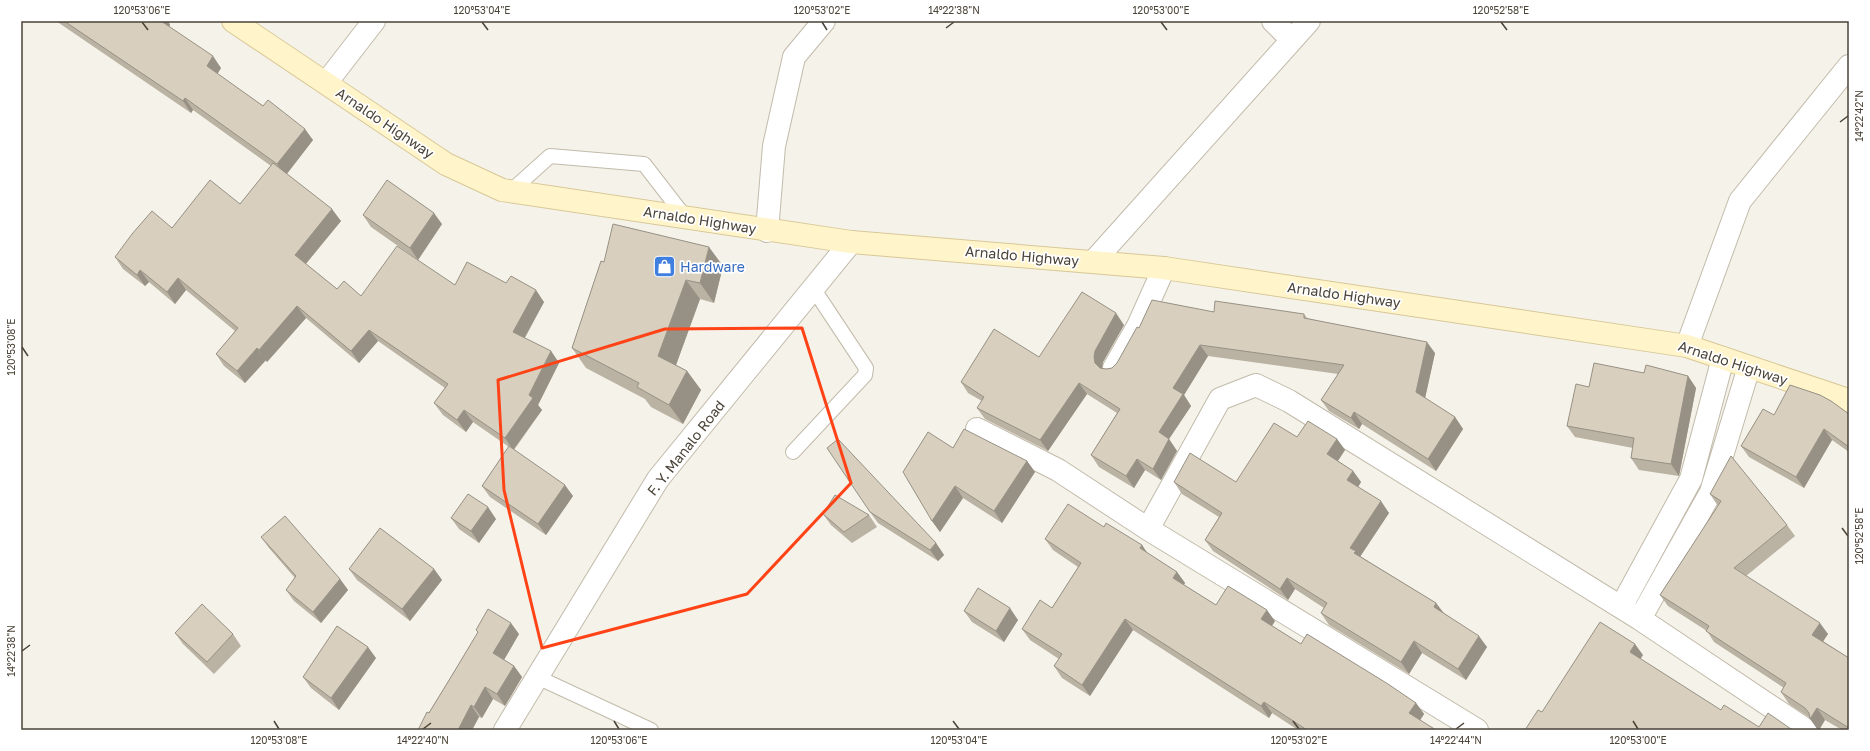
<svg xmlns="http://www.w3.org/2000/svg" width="1870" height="751" viewBox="0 0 1870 751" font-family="'Golos Text',sans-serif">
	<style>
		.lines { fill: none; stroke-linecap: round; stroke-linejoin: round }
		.service-casing { stroke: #c2bbab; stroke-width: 16 }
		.minor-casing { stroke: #c2bbab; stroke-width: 24 }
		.tertiary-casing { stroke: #c2bbab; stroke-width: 24 }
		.secondary-casing { stroke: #d8c897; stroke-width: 24 }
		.service { stroke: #fff; stroke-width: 14 }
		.minor { stroke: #fff; stroke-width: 22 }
		.tertiary { stroke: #fff; stroke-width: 22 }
		.secondary { stroke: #fff4ca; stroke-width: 22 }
		.wall { fill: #bab2a3 }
		.shaded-wall { fill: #979185 }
		.building { fill: #d8cfbe; stroke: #979185 }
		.marked { fill: none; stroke: #ff4317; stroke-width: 3; stroke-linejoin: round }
		.ticks { fill: none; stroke: #4a4337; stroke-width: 1.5 }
		.labels { text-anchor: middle; stroke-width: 3.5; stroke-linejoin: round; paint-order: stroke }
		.street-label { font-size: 14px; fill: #4a4337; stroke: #fff }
		.shop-label { font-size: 14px; fill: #366cbe; stroke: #fff; text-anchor: start }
		.neatline { fill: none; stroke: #4a4337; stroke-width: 1.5 }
		.ticks-label { font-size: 10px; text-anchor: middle; fill: #4a4337 }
	</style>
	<rect width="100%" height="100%" fill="#f5f2e9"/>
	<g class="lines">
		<defs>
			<path id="service" d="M511,191L550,156L644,164L685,217
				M793,452L865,375L866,368L813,288
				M537,677L651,730"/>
			<path id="minor" d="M1273,21L1292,40
				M326,83L374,21
				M767,231L774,146L794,57L824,21
				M1093,262L1309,21
				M1687,346L1740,201L1849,66
				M1114,368L1138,326L1164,268
				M977,429L1058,470L1148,529L1477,730
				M1148,529L1220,399L1256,385L1289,401L1640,619L1806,730
				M1621,607L1691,479L1723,358
				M1640,619L1711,492L1749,367"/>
			<path id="tertiary" d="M505,730L658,479L851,242"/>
			<path id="secondary" d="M233,21L446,164L502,190L851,242L1164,268L1687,346L1842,398L1849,402"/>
		</defs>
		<use href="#service" class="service-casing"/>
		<use href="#minor" class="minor-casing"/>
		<use href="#tertiary" class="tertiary-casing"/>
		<use href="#secondary" class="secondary-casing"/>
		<use href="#service" class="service"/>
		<use href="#minor" class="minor"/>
		<use href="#tertiary" class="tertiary"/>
		<use href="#secondary" class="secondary"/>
	</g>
	<path class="wall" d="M56,21H168L170,25L169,27L221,68L217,74L313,140L287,174L341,221L306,264L337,289L361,296L455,285L506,283L544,302L525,338L551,351L559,363L538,405L542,410L514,450L573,496L546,535L490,497L482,486L509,447L473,422L466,432L443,415L434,403L445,388L378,341L359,363L306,318L267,362L266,360L245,383L224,366L216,354L235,331L186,290L175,304L149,282L145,286L123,269L115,257L172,228L240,204L271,166L193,110L191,113Z
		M363,215L442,224L418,260L371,227Z
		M604,262L723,266L714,303L700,299L676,365L687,371L701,390L683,424L651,407L645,399L586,368L572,348Z
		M1214,312L1304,314L1307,318L1435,353L1425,398L1455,417L1463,429L1436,471L1362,424L1359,429L1329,411L1321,400L1338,374L1208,356L1184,395L1191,406L1169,439L1177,451L1161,480L1145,470L1134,488L1099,467L1091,455L1117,413L1087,394L1048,451L985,419L977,408L982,401L968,393L961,382L1039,357L1124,325L1103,362L1102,368L1106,369L1112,368L1117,363L1139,328Z
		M1644,373L1688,376L1696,388L1679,476L1639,470L1631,458L1633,448L1575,437L1567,426L1589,387Z
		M1849,414V452L1832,440L1804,488L1749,457L1741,446L1774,415Z
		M1297,437L1337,439L1345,450L1338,461L1353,471L1361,482L1358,487L1389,513L1360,556L1436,603L1444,613L1487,647L1466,680L1422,653L1409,674L1329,625L1321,613L1324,608L1295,589L1288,600L1213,551L1205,540L1219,517L1182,494L1174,482H1236Z
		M953,448L1027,461L1035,472L1002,523L963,498L940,532L932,521Z
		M1710,494L1787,525L1795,536L1746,576L1828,634L1823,641L1849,658V730H1842L1825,720L1819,730H1818L1810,718L1789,704L1781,692L1784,688L1714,642L1707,631L1668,606L1660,595L1718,506Z
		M870,512L936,543L944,555L938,561L878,523Z
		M823,514L869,515L877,527L852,543L831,525Z
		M451,518L496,519L479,543L459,529Z
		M261,537L340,579L348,590L321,623L294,601L286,590L295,578L269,548Z
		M1045,539L1142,545L1147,553L1177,572L1185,583L1184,585L1216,605L1275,621L1272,626L1301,644L1416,703L1424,714L1420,720L1436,730H1298L1272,713L1269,718L1133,630L1090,696L1062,678L1054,666L1059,659L1030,640L1022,629L1052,608L1078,567L1053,550Z
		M349,569H434L442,580L410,621L357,580Z
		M964,611L1018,620L1004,642L972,622Z
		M476,630L519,634L504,660L514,666L522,677L505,706L493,699L482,718L479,717L472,730H418L454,672L478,633Z
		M175,633L233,634L241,646L214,674L183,644Z
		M376,658L339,710L311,688L303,677Z"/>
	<path class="shaded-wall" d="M159,21H168L170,25L166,31Z
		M213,56L221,68L215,78L207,66Z
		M185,98L193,110L191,113L183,101Z
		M305,129L313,140L285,176L277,164Z
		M332,209L341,221L303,267L295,255Z
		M434,213L442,224L418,260L410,248Z
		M709,247L723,266L714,303L700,283Z
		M140,270L149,282L145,286L137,275Z
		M178,278L186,290L175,304L167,292Z
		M686,280L700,299L672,376L658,356Z
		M536,290L544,302L521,344L513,332Z
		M297,306L306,318L267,362L259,350Z
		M1116,313L1124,325L1103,362L1102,368L1103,374L1095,363L1094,357L1095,351Z
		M369,330L378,341L359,363L351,351Z
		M1427,342L1435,353L1424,403L1416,392Z
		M1200,345L1208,356L1184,395L1191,406L1169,439L1177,451L1161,480L1153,469L1159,432L1173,388Z
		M257,348L266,360L245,383L237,371Z
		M551,351L559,363L538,405L542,410L513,450L505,438L529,395Z
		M687,371L701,390L683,424L669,405Z
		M1688,376L1696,388L1679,476L1671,464Z
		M1079,383L1087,394L1048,451L1040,440Z
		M464,410L473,422L466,432L457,420Z
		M1354,412L1362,424L1359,429L1351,418Z
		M1455,417L1463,429L1436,471L1428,459Z
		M1824,429L1832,440L1804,488L1796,477Z
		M1337,439L1345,450L1335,465L1327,454Z
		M1137,459L1145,470L1134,488L1126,476Z
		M1027,461L1035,472L1002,523L994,511Z
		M1353,471L1361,482L1355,492L1347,480Z
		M565,485L573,496L546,535L538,524Z
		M955,486L963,498L940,532L932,521Z
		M1381,501L1389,513L1360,557L1363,562L1350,548Z
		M488,507L496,519L479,543L471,531Z
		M936,543L944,555L938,561L930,550Z
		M1142,545L1150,557L1140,548Z
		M434,569L442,580L410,621L402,609Z
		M1177,572L1185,583L1181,589L1173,578Z
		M1287,578L1295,589L1288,600L1280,589Z
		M340,579L348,590L321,623L313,612Z
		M1436,603L1444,614L1434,607Z
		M1010,608L1018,620L1004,642L996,631Z
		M1267,610L1275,621L1269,630L1261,619Z
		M1125,619L1133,630L1090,696L1082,685Z
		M511,623L519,634L501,665L493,653Z
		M1820,623L1828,634L1820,646L1812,635Z
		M1479,636L1487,647L1466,680L1458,669Z
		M1414,641L1422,653L1409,674L1401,662Z
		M1635,644L1643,655L1638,663L1630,652Z
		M368,647L376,658L339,710L331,698Z
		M514,666L522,677L505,706L497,694Z
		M485,687L493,699L482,718L474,707Z
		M1264,702L1272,713L1269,718L1261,706Z
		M1416,703L1424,714L1417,725L1409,713Z
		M471,705L479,717L472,730H458Z
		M1817,708L1825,720L1819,730H1818L1810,719Z"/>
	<path class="building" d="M64,21H161L213,56L207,66L263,106L268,100L305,129L277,164L185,98L183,101Z
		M273,163L332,209L295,255L337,289L344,281L361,296L397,246L455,285L467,262L506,283L511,276L536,290L513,332L551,351L529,395L533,398L505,438L464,410L457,420L434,403L448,384L369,330L351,351L297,306L259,350L257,348L237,371L216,354L238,328L178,278L167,292L140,270L137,275L115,257L132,234L152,211L172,228L210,180L240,204Z
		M387,180L434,213L410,248L363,215Z
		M613,224L709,247L700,283L686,280L658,356L687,371L669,405L637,387L639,383L572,348L601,261L604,262Z
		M1082,292L1116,313L1095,351L1094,357L1095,363L1100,368L1106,369L1112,368L1117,363L1137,327L1139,328L1152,300L1214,312L1215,301L1304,314V318L1427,342L1416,392L1455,417L1428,459L1354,412L1351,418L1321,400L1344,365L1200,345L1173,388L1183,394L1159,432L1169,439L1153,469L1137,459L1126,476L1091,455L1120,409L1079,383L1040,440L977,408L984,397L961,382L994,329L1039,357Z
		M1594,363L1644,373L1646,365L1688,376L1671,464L1631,458L1634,438L1567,426L1576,384L1589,387Z
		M1790,385L1820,395L1831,401L1849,414V447L1824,429L1796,477L1741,446L1763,409L1774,415Z
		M1308,421L1337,439L1327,454L1353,471L1347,480L1381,501L1350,548L1356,551L1354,553L1436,603L1434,607L1479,636L1458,669L1414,641L1401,662L1321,613L1327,603L1287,578L1280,589L1205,540L1222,513L1174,482L1190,453L1236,482L1274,423L1297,437Z
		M964,429L1027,461L994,511L955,486L932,521L903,472L928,432L953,448Z
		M838,439L936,543L930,550L870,512L827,448Z
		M509,446L565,485L538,524L482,486Z
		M1731,456L1787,525L1734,568L1820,623L1812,635L1849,658V728L1817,708L1810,719L1809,713L1805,708L1781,692L1786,683L1706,631L1709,626L1660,595L1721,501L1710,494Z
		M468,494L488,507L471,531L451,518Z
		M835,495L869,515L844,532L823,514Z
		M1068,504L1104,527L1106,523L1142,545L1140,548L1177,572L1173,578L1216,605L1228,586L1267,610L1261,619L1301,644L1307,634L1388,684L1416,703L1409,713L1436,730H1307L1264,702L1261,706L1125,619L1082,685L1054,666L1062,654L1022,629L1040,600L1052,608L1081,563L1045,539Z
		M285,516L340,579L313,612L286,590L296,576L261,537Z
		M380,528L434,569L402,609L349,569Z
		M978,588L1010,608L996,631L964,611Z
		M202,604L233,634L207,662L175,633Z
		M488,609L511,623L493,653L514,666L497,694L485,687L474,707L471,705L458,730H418L427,712L429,713L454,672L478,632L476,630Z
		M1600,622L1635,644L1630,652L1721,710L1724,705L1759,727L1768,713L1791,729L1794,730H1525L1538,710L1542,712Z
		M337,626L368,647L331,698L303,677Z"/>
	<path class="marked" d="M802,328L851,483L747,594L542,648L504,490L498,380L665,329Z"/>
	<path class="ticks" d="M142,22L148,30M482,22L488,30M822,22L827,30M1161,22L1167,30M1501,22L1507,30M946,28L954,22M1840,122L1848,116M22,347L28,356M1842,528L1848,536M22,651L30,645M274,721L279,729M614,721L619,729M953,721L959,729M1293,721L1299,729M1633,721L1638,729M423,729L431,723M1456,729L1464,723"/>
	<defs>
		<symbol id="shop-square" viewBox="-11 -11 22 22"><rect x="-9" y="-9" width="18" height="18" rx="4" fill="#3f7fe0" stroke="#fff"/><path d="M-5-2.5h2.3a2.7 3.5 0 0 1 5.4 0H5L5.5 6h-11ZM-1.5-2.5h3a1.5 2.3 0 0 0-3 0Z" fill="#fff"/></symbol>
	</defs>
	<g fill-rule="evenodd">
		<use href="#shop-square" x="652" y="254" width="25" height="25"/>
	</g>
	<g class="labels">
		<g class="street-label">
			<text transform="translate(385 123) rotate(34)" y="5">Arnaldo Highway</text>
			<text transform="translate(700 220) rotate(9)" y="5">Arnaldo Highway</text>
			<text transform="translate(1022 256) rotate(5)" y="5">Arnaldo Highway</text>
			<text transform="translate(1344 295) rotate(8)" y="5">Arnaldo Highway</text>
			<text transform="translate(1733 363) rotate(18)" y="5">Arnaldo Highway</text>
			<text transform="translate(686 448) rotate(-52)" y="5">F. Y. Manalo Road</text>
		</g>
		<g class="shop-label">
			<text x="680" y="272">Hardware</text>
		</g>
	</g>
	<rect width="1870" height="751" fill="none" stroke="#ffffff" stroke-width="44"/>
	<rect x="22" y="22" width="1826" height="707" class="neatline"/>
	<g class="ticks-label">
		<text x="142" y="14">120°53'06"E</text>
		<text x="482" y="14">120°53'04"E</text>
		<text x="822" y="14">120°53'02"E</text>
		<text x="954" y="14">14°22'38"N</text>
		<text x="1161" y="14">120°53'00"E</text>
		<text x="1501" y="14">120°52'58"E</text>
		<text transform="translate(1859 116) rotate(-90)" y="4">14°22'42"N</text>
		<text transform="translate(11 347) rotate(-90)" y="4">120°53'08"E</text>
		<text transform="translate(1859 536) rotate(-90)" y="4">120°52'58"E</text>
		<text transform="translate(11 651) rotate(-90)" y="4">14°22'38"N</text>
		<text x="279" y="744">120°53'08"E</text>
		<text x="423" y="744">14°22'40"N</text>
		<text x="619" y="744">120°53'06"E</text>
		<text x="959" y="744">120°53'04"E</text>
		<text x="1299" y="744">120°53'02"E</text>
		<text x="1456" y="744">14°22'44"N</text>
		<text x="1638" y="744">120°53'00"E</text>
	</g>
</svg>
